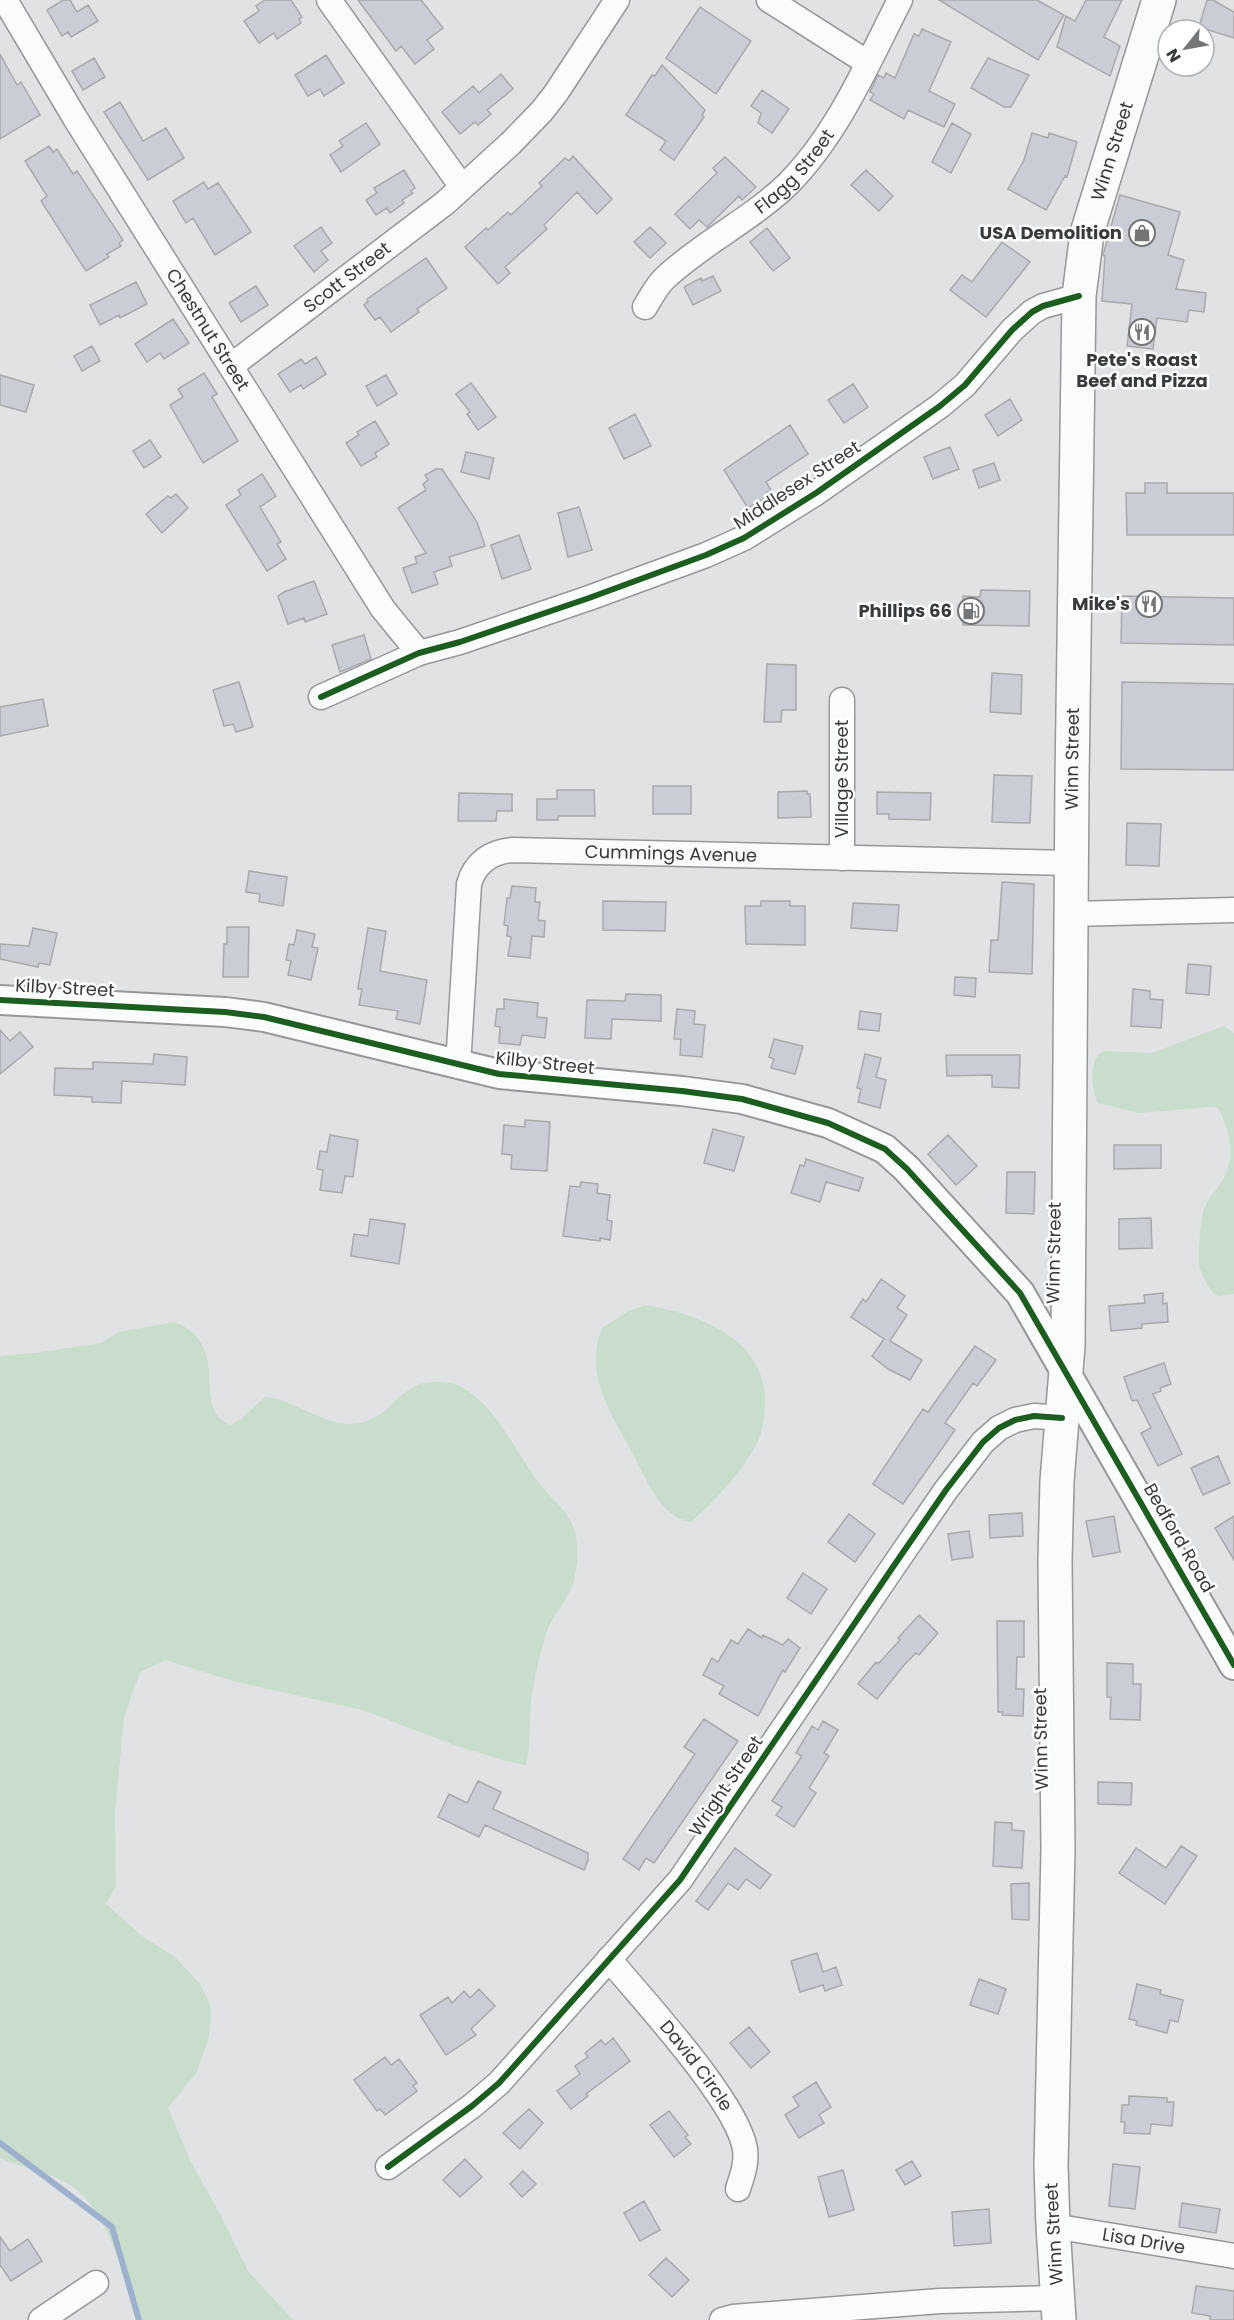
<svg xmlns="http://www.w3.org/2000/svg" width="1234" height="2320" viewBox="0 0 1234 2320" font-family="Poppins,sans-serif">
	<style>
		.green { fill: #c8ddcc }
		.lines { fill: none; stroke-linecap: round; stroke-linejoin: round }
		.stream { stroke: #9db1ce; stroke-width: 6 }
		.building { fill: #cbcdd6; stroke: #a8a9aa; stroke-width: 1.5 }
		.minor-casing { stroke: #979798; stroke-width: 27 }
		.tertiary-casing { stroke: #979798; stroke-width: 32 }
		.secondary-casing { stroke: #979798; stroke-width: 36 }
		.minor { stroke: #fafbfb; stroke-width: 24 }
		.tertiary { stroke: #fafbfb; stroke-width: 28 }
		.secondary { stroke: #fafbfb; stroke-width: 33 }
		.cycleway-casing { stroke: #fff; stroke-width: 10 }
		.cycleway { stroke: #1b5e20; stroke-width: 6 }
		.labels { text-anchor: middle; stroke-width: 5; stroke-linejoin: round; paint-order: stroke }
		.street-label { font-size: 18px; fill: #393a3b; stroke: #fff }
		.poi-label { font-size: 18px; font-weight: bold; fill: #393a3b; stroke: #fff; text-anchor: end }
	</style>
	<rect width="100%" height="100%" fill="#e1e2e3"/>
	<path class="green" d="M1224,1026L1234,1033V1294C1228,1293 1222,1298 1216,1295C1209,1291 1200,1272 1199,1264C1198,1255 1201,1216 1204,1209C1210,1194 1225,1183 1229,1165C1233,1146 1228,1125 1218,1108L1211,1107L1139,1113L1098,1103C1091,1090 1088,1058 1104,1051L1152,1053Z
		M645,1305C697,1313 766,1339 765,1401C765,1416 763,1432 756,1445C740,1475 715,1500 691,1522C674,1519 666,1510 656,1497C645,1479 637,1461 627,1443C607,1407 585,1371 602,1328L627,1312Z
		M174,1322C235,1345 188,1408 231,1425L242,1418L265,1397C299,1400 329,1432 364,1422C397,1413 399,1379 442,1382C446,1383 452,1382 455,1384C493,1399 516,1453 539,1483C553,1502 572,1512 576,1538C579,1554 577,1573 571,1588C565,1603 553,1615 547,1631C541,1650 533,1682 531,1702C529,1722 531,1745 526,1765L506,1761L454,1745L363,1710L233,1681L166,1660L140,1672L124,1718L115,1813L116,1886L106,1904L142,1936L175,1957L200,1984L210,2004L211,2020L208,2040L196,2073L168,2108L191,2162L220,2214L248,2271L293,2320H138C122,2274 109,2203 61,2180C42,2171 20,2167 0,2158V1356L35,1353L101,1343L119,1332Z"/>
	<g class="lines">
		<path class="stream" d="M0,2143L112,2227L139,2320"/>
	</g>
	<path class="building" d="M63,0H70L77,12L88,5L98,21L71,37L68,32L62,36L47,10Z
		M265,0H291L302,17L299,19L301,23L277,39L274,33L259,43L244,21L259,11L256,6Z
		M358,0H421L443,28L427,40L434,49L415,64L401,46L396,51Z
		M939,0H1037L1064,15L1038,60Z
		M1086,0H1122L1104,37L1120,46L1110,76L1057,47L1066,16L1075,21Z
		M1207,0H1213L1234,12V38L1199,27Z
		M700,7L751,41L716,94L666,58Z
		M922,29L951,42L929,91L955,104L944,127L908,110L904,119L870,100L874,94L870,92L878,75L884,78L886,73L895,78L914,34L919,36Z
		M0,54L17,85L21,82L40,115L0,139Z
		M326,55L344,83L324,96L320,89L308,96L295,75Z
		M94,58L105,77L83,90L72,71Z
		M988,58L1029,75L1011,107H1004L971,88Z
		M662,65L705,110L702,115L704,117L674,160L660,150L666,141L626,115L652,75L655,76Z
		M501,74L513,89L487,110L491,114L478,125L475,122L460,134L442,112L473,86L479,93Z
		M762,90L789,109L772,133L758,123L761,113L751,106Z
		M120,102L143,141L166,128L184,158L148,180L104,112Z
		M366,123L380,144L341,172L330,155L343,146L339,141Z
		M952,123L971,134L951,173L932,162Z
		M1032,133L1048,138L1049,133L1077,142L1067,177L1065,176L1046,210L1008,189L1024,160Z
		M49,146L53,152L57,149L73,174L77,171L123,240L119,243L121,246L107,254L109,257L86,271L41,201L47,196L25,161Z
		M573,156L612,199L597,214L577,192L544,225L547,229L505,267L510,273L498,284L465,247L486,228L488,230L508,212L511,215L542,186L539,183L565,158L569,161Z
		M725,157L756,187L742,200L739,196L707,227L699,220L690,229L675,214L717,173L713,168Z
		M404,170L415,188L411,191L413,193L402,200L404,203L390,213L387,208L376,215L366,200L377,193L374,188Z
		M866,170L893,196L879,211L851,185Z
		M204,182L208,189L218,183L251,232L215,255L193,218L186,223L173,201Z
		M1120,195L1180,212L1168,255L1184,260L1176,289L1206,293L1204,312L1189,310L1187,322L1157,318L1153,349L1127,346L1132,304L1102,301L1105,256L1103,255Z
		M321,227L332,243L321,251L328,260L314,272L294,246Z
		M650,227L666,243L650,258L634,242Z
		M767,228L790,258L773,271L750,242Z
		M1002,242L1030,262L986,317L950,290L962,275L972,282Z
		M426,258L447,288L417,309L419,312L391,332L380,317L375,320L364,305L368,301L367,299Z
		M713,276L721,291L693,305L684,287L701,278L702,281Z
		M136,282L147,304L120,318L119,315L100,325L90,305Z
		M256,286L268,305L241,322L229,303Z
		M173,319L189,343L164,359L160,353L147,362L135,344Z
		M92,346L100,361L82,371L74,356Z
		M316,357L326,374L303,389L301,385L290,392L278,374L301,359L305,364Z
		M204,373L217,394L212,397L238,441L203,463L170,405L183,397L178,389Z
		M0,375L34,385L26,412L0,405Z
		M386,375L397,394L377,406L366,386Z
		M471,383L496,417L478,430L467,414L470,412L456,394Z
		M853,384L868,407L844,423L828,400Z
		M1010,399L1022,420L998,436L985,415Z
		M635,414L651,446L624,459L609,428Z
		M375,421L389,444L375,453L377,457L361,466L346,443L359,435L357,432Z
		M790,425L808,454L766,482L771,490L766,493L768,496L748,508L724,470Z
		M150,440L161,457L144,468L133,451Z
		M950,447L959,469L933,479L924,457Z
		M466,452L494,458L489,479L461,472Z
		M994,463L1000,480L979,488L973,470Z
		M436,469H442L477,522L485,546L449,557L452,566L434,572L438,584L412,593L403,568L417,563L415,557L426,553L398,508L426,490L423,484L428,480L425,475Z
		M262,474L276,496L260,507L281,542L277,544L286,559L267,571L226,505L241,495L238,490Z
		M1145,483H1167V493H1234V535H1127L1126,493H1145Z
		M176,494L188,508L162,533L146,514L168,496L171,498Z
		M579,507L592,550L568,557L558,513Z
		M519,535L531,569L502,579L491,545Z
		M314,581L327,614L305,622L304,618L288,624L278,596L284,592Z
		M981,590L1030,591L1029,626L963,625V596L980,597Z
		M1122,596L1234,598V645L1121,643Z
		M364,635L371,659L340,672L332,645Z
		M767,664L796,665V710H782L781,722H764Z
		M992,673L1022,675L1021,714L990,712Z
		M239,682L253,727L236,732L233,724L224,726L213,690Z
		M1122,682L1234,684V770L1121,769Z
		M43,699L48,726L0,736V707Z
		M994,775L1032,776L1030,823L992,822Z
		M653,786H691V814H653Z
		M557,790H594L595,816H558V820H537V799H557Z
		M807,791V794H810L811,817L778,818V792Z
		M877,792L931,793L930,820L889,819V814H877Z
		M459,793L512,794V811H497L496,821H458Z
		M1127,823L1161,824L1159,866L1126,865Z
		M249,871L287,877L283,906L259,902L260,894L246,892Z
		M1002,882L1034,884L1032,974L989,972L991,940H998Z
		M512,886L536,888L535,902H540L538,920L545,921L544,937L532,936L530,958L508,956L511,937L507,936L508,926L504,925L507,898H510Z
		M603,901L666,902L665,931L603,930Z
		M761,901H790V906H805V945L746,944L745,906H761Z
		M853,903L899,905L897,931L851,928Z
		M227,927H249L248,977H223L224,944H227Z
		M33,928L57,933L50,965L39,963L38,967L0,959V944L29,946Z
		M368,928L386,931L380,971L427,980L420,1024L396,1019L398,1011L359,1005L362,989H358Z
		M297,930L315,934L312,947L318,948L311,980L288,975L291,961L286,960L289,944L294,945Z
		M1188,964L1211,966L1209,995L1186,993Z
		M955,977L976,978L975,997L954,995Z
		M1133,989L1150,991V999L1163,1000L1161,1028L1131,1026Z
		M626,994L661,995V1021L612,1019L611,1039L585,1038L587,1000L625,1001Z
		M504,999L538,1003L537,1017L547,1018L545,1038L522,1035L520,1045L499,1043L500,1027L495,1026L497,1009H504Z
		M677,1009L695,1011L694,1024L705,1025L702,1057L680,1055L681,1039H674Z
		M860,1011L881,1014L879,1031L858,1029Z
		M0,1030L10,1041L20,1032L33,1047L0,1074Z
		M774,1039L803,1046L795,1074L771,1068L774,1059L769,1057Z
		M154,1054L187,1057L185,1085L122,1081L121,1103L92,1102V1097L54,1095L55,1068L93,1069V1062L153,1064Z
		M865,1054L881,1058L876,1077L886,1080L880,1108L858,1102L861,1089L857,1088Z
		M946,1055H1020L1019,1088L992,1087V1075L947,1076Z
		M525,1120L550,1122L547,1171L511,1169L512,1155L502,1154L504,1125L525,1127Z
		M713,1129L744,1137L734,1171L704,1163Z
		M330,1135L358,1140L353,1177L345,1176L342,1193L320,1190L323,1170L317,1169L320,1151L327,1152Z
		M948,1135L977,1166L956,1185L928,1154Z
		M1114,1145H1161V1168L1114,1169Z
		M806,1159L863,1178L859,1191L826,1182L820,1202L791,1193L800,1165L804,1166Z
		M1007,1172H1035L1034,1214L1006,1213Z
		M581,1182L598,1184L597,1193L610,1195L607,1220L612,1221L610,1240L600,1238V1241L563,1236L570,1186L580,1187Z
		M1151,1218L1152,1248L1119,1249V1219Z
		M370,1219L405,1224L399,1264L351,1256L354,1234L368,1236Z
		M881,1279L905,1296L897,1308L907,1315L890,1341L922,1360L910,1380L888,1369L872,1356L884,1339L851,1317L863,1299L866,1302Z
		M1163,1293V1304L1167,1303L1168,1322L1142,1324V1328L1111,1331L1109,1306L1145,1303L1144,1295Z
		M975,1346L996,1360L977,1386L973,1383L945,1423L955,1430L903,1504L873,1484L923,1409L928,1412Z
		M1164,1363L1171,1384L1160,1388L1161,1391L1153,1394L1182,1454L1158,1466L1141,1433L1151,1428L1137,1400L1132,1401L1124,1377Z
		M1218,1456L1230,1483L1203,1495L1191,1468Z
		M1022,1513L1023,1536L990,1538L989,1515Z
		M849,1514L875,1534L855,1562L828,1542Z
		M1114,1516L1120,1552L1093,1557L1086,1521Z
		M1234,1516V1560L1215,1528Z
		M969,1531L973,1557L952,1560L948,1534Z
		M803,1573L827,1589L811,1614L787,1598Z
		M919,1615L938,1633L919,1655L916,1653L904,1665L877,1699L858,1684L876,1662L878,1664L900,1640L898,1638Z
		M997,1621H1024V1657H1017L1016,1689H1024L1023,1716L1002,1715L1003,1712H998Z
		M748,1629L762,1638L763,1635L783,1645L788,1639L800,1648L785,1672L783,1670L758,1716L719,1694L724,1686L703,1675L712,1658L718,1662L731,1640L738,1644Z
		M1107,1663L1133,1664V1684H1141L1140,1720L1110,1719L1111,1697H1107Z
		M704,1719L738,1741L654,1863L646,1858L639,1870L623,1859L695,1754L684,1747Z
		M823,1721L838,1730L824,1753L829,1756L809,1788L816,1793L794,1827L776,1815L782,1807L772,1801L802,1756L796,1753L812,1726L818,1730Z
		M478,1781L501,1792L493,1809L588,1853V1860L584,1870L485,1825L479,1837L438,1817L449,1794L467,1803Z
		M1098,1782L1132,1783L1131,1805L1098,1804Z
		M995,1822L1012,1823V1830L1024,1831L1022,1868L993,1866Z
		M1181,1846L1197,1856L1165,1904L1119,1873L1136,1848L1166,1868Z
		M735,1848L771,1875L760,1889L746,1879L738,1890L728,1883L708,1910L696,1901Z
		M1029,1883V1920L1012,1919L1011,1884Z
		M817,1953L823,1972L836,1967L842,1985L825,1991L823,1985L800,1992L791,1961Z
		M979,1979L1006,1989L998,2014L970,2005Z
		M1137,1984L1161,1990L1160,1994L1183,2000L1178,2022L1170,2020L1167,2033L1136,2025L1137,2021L1129,2019Z
		M479,1989L495,2006L471,2029L476,2035L446,2055L420,2015L448,1997L452,2003L464,1991L470,1998Z
		M749,2027L770,2052L751,2068L730,2043Z
		M613,2038L630,2061L586,2094L588,2096L571,2109L557,2091L580,2074L575,2066L588,2057L585,2053L601,2040L605,2045Z
		M385,2057L391,2065L399,2059L417,2083L413,2086L417,2091L385,2115L380,2109L377,2111L354,2080Z
		M816,2082L831,2107L819,2115L824,2123L799,2138L785,2115L799,2106L793,2097Z
		M1129,2096L1167,2098V2102H1174L1172,2126L1151,2124L1150,2134L1124,2133L1125,2122H1121L1122,2105H1129Z
		M529,2109L543,2123L520,2149L503,2133Z
		M669,2111L688,2135L685,2137L691,2144L674,2157L650,2125Z
		M465,2159L482,2177L460,2197L443,2180Z
		M912,2161L921,2176L905,2185L896,2170Z
		M1113,2164L1140,2167L1135,2209L1109,2206Z
		M843,2170L854,2210L829,2217L818,2177Z
		M523,2171L536,2184L522,2197L510,2184Z
		M644,2201L660,2230L640,2241L624,2213Z
		M1182,2203L1220,2209L1216,2233L1179,2227Z
		M989,2209L991,2243L954,2246L952,2212Z
		M0,2237L10,2251L28,2239L42,2261L11,2281L0,2265Z
		M666,2258L689,2280L672,2297L649,2275Z
		M1196,2286L1234,2291V2320H1210V2316L1192,2313Z"/>
	<g class="lines">
		<defs>
			<g id="minor">
				<path id="s1" d="M5,0L75,118L383,609L419,653"/>
				<path d="M329,0L462,187"/>
				<path d="M769,0L868,63"/>
				<path id="s2" d="M645,307C651,297 657,285 666,277C704,242 752,219 789,183C839,132 868,62 900,0"/>
				<path id="s3" d="M231,366L445,203L511,143L542,111L556,93L617,0"/>
				<path d="M321,697L419,653L460,642L589,598L706,555L744,538L816,493L940,406L965,385L1012,330L1032,312L1043,306L1079,296"/>
				<path d="M842,858V700"/>
				<path d="M1071,914L1234,910"/>
				<path id="s4" d="M458,1066L469,884C475,863 490,852 512,850L1071,863"/>
				<path id="s5" d="M609,1959C643,2000 737,2101 745,2149C747,2164 742,2176 738,2189"/>
				<path d="M388,2167L472,2106L499,2083L680,1880L895,1564L946,1490L983,1442L999,1428L1015,1420L1034,1416L1062,1418"/>
				<path id="s6" d="M1053,2226L1234,2256"/>
				<path d="M41,2320L96,2283"/>
				<path d="M722,2320L733,2317L940,2301L1058,2298"/>
			</g>
			<path id="tertiary" d="M0,1000L225,1012L264,1017L499,1074L682,1091L742,1099L828,1123L885,1149L907,1169L1020,1293L1234,1665"/>
			<g id="secondary">
				<path id="s7" d="M1059,2320L1053,2226L1051,2166L1058,1849L1055,1560L1057,1481L1068,1346L1072,780L1079,296L1087,233L1159,0"/>
			</g>
		</defs>
		<use href="#minor" class="minor-casing"/>
		<use href="#tertiary" class="tertiary-casing"/>
		<use href="#secondary" class="secondary-casing"/>
		<use href="#minor" class="minor"/>
		<use href="#tertiary" class="tertiary"/>
		<use href="#secondary" class="secondary"/>
		<defs>
			<path id="cycleway" d="M321,697L419,653L460,642L589,598L706,555L744,538L816,493L940,406L965,385L1012,330L1032,312L1043,306L1079,296
				M0,1000L225,1012L264,1017L499,1074L682,1091L742,1099L828,1123L885,1149L907,1169L1020,1293L1234,1665
				M388,2167L472,2106L499,2083L680,1880L895,1564L946,1490L983,1442L999,1428L1015,1420L1034,1416L1062,1418"/>
		</defs>
		<use href="#cycleway" class="cycleway-casing"/>
		<use href="#cycleway" class="cycleway"/>
	</g>
	<defs>
		<symbol id="shop-ring" viewBox="-11 -11 22 22"><circle r="9.5" fill="#fff" stroke="#747576" stroke-width="1.5"/><path d="M-5-2.5h2.3a2.7 3.5 0 0 1 5.4 0H5L5.5 6h-11ZM-1.5-2.5h3a1.5 2.3 0 0 0-3 0Z" fill="#747576"/></symbol>
		<symbol id="restaurant-ring" viewBox="-11 -11 22 22"><circle r="9.5" fill="#fff" stroke="#747576" stroke-width="1.5"/><path d="M-5-6h1v4h1v-4h1v4h1v-4h1v5L-1.5 .5V6h-2V.5L-5-1ZM5-6V6H3V1.5H1.5Q1.5-4 5-6Z" fill="#747576"/></symbol>
		<symbol id="fuel-ring" viewBox="-11 -11 22 22"><circle r="9.5" fill="#fff" stroke="#747576" stroke-width="1.5"/><path d="M-5.5-6h7V0h2V4h1.3V-2.5L3-4.5l.8-.8L6-3V5H2.5V1h-1V6h-7ZM-4.2-4.7v3.2H.2V-4.7Z" fill="#747576"/></symbol>
	</defs>
	<g fill-rule="evenodd">
		<use href="#shop-ring" x="1127" y="218" width="30" height="30"/>
		<use href="#restaurant-ring" x="1127" y="317" width="30" height="30"/>
		<use href="#restaurant-ring" x="1134" y="589" width="30" height="30"/>
		<use href="#fuel-ring" x="956" y="596" width="30" height="30"/>
	</g>
	<g class="labels">
		<g class="street-label">
			<text dy="6" stroke="none"><textPath href="#s7" startOffset="2174">Winn Street</textPath></text>
			<text dy="6" stroke="none"><textPath href="#s2" startOffset="204">Flagg Street</textPath></text>
			<text dy="6" stroke="none"><textPath href="#s3" startOffset="146">Scott Street</textPath></text>
			<text dy="6" stroke="none"><textPath href="#s1" startOffset="387">Chestnut Street</textPath></text>
			<text transform="translate(797 485) rotate(-33)" y="6">Middlesex Street</text>
			<text dy="6" stroke="none"><textPath href="#s7" startOffset="1562">Winn Street</textPath></text>
			<text transform="translate(842 779) rotate(-90)" y="6">Village Street</text>
			<text dy="6" stroke="none"><textPath href="#s4" startOffset="400">Cummings Avenue</textPath></text>
			<text transform="translate(65 988) rotate(3)" y="6">Kilby Street</text>
			<text transform="translate(545 1063) rotate(6)" y="6">Kilby Street</text>
			<text transform="translate(1054 1253) rotate(-89)" y="6">Winn Street</text>
			<text transform="translate(1179 1538) rotate(60)" y="6">Bedford Road</text>
			<text transform="translate(1041 1739) rotate(-91)" y="6">Winn Street</text>
			<text transform="translate(726 1786) rotate(-56)" y="6">Wright Street</text>
			<text dy="6" stroke="none"><textPath href="#s5" startOffset="138">David Circle</textPath></text>
			<text transform="translate(1054 2234) rotate(-93)" y="6">Winn Street</text>
			<text dy="6" stroke="none"><textPath href="#s6" startOffset="92">Lisa Drive</textPath></text>
		</g>
		<g class="poi-label">
			<text x="1122" y="239">USA Demolition</text>
			<text x="1142" y="366" text-anchor="middle">Pete's Roast<tspan x="1142" dy="21">Beef and Pizza</tspan></text>
			<text x="1130" y="610">Mike's</text>
			<text x="952" y="617">Phillips 66</text>
		</g>
	</g>
	<g transform="translate(1186 48) rotate(239)"><circle r="28" fill="#ffffff" stroke="#b0b0b1" stroke-width="1.5"/>
	<path d="M0-4.5L10 22L0 15L-10 22Z" fill="#747576"/>
	<text y="-9" font-size="16" font-weight="bold" text-anchor="middle" fill="#393a3b">N</text>
	</g>
</svg>
